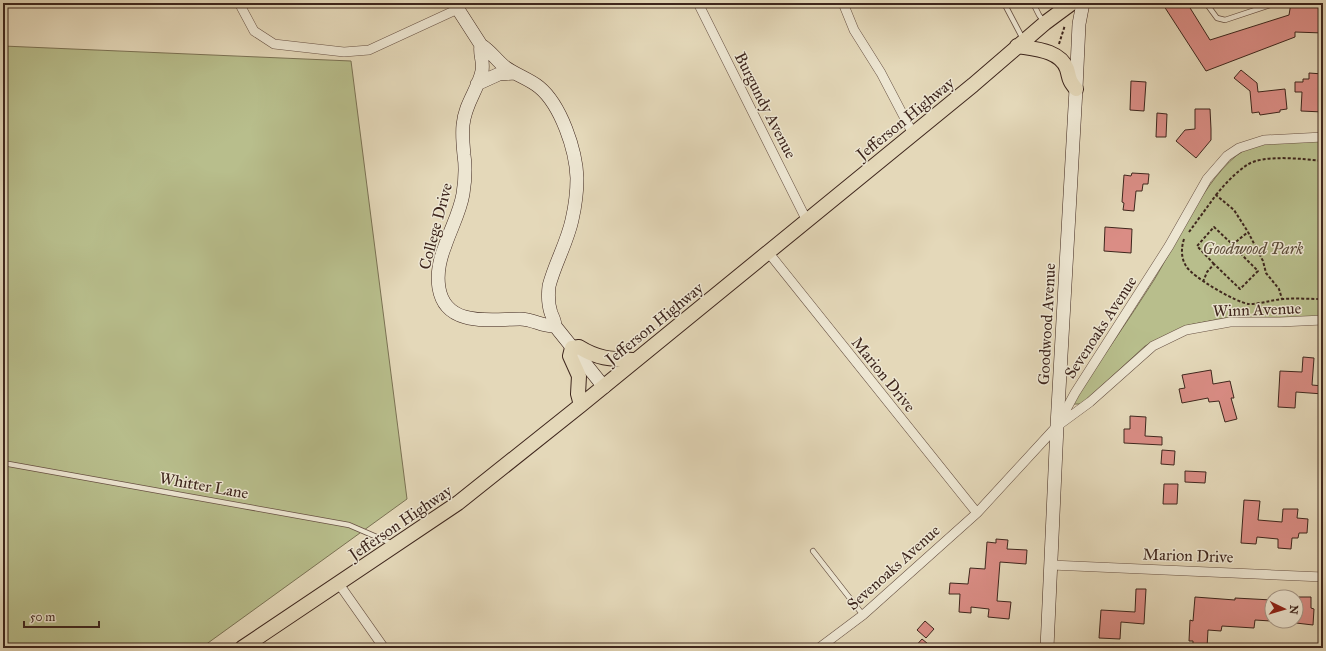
<svg xmlns="http://www.w3.org/2000/svg" width="1326" height="651" viewBox="0 0 1326 651" font-family="'IM FELL Great Primer',serif">
	<style>
		.green { fill: #b8be8c; stroke: #7b7254 }
		.building { fill: #da8d85; stroke: #3e261d }
		.lines { fill: none; stroke-linecap: round; stroke-linejoin: round }
		.lane-casing { stroke: #685244; stroke-width: 6 }
		.street-casing { stroke: #685244; stroke-width: 10 }
		.secondary-casing { stroke: #3e261d; stroke-width: 14 }
		.primary-casing { stroke: #3e261d; stroke-width: 16 }
		.path { stroke: #3e261d; stroke-width: 2; stroke-dasharray: 3 2; stroke-linecap: butt }
		.lane { stroke: #ede6d2; stroke-width: 4.5 }
		.street { stroke: #ede6d2; stroke-width: 9 }
		.secondary { stroke: #ede6d2; stroke-width: 13 }
		.primary { stroke: #e4d8b9; stroke-width: 14 }
		.labels { text-anchor: middle; stroke-width: 3; stroke-linejoin: round; paint-order: stroke }
		.street-label { font-size: 16px; fill: #3e261d; stroke: #ede6d2 }
		.park-label { font-size: 16px; font-style: italic; fill: #5c4c39; stroke: #ede6d2 }
	</style>
	<rect width="100%" height="100%" fill="#e4d8b9"/>
	<filter id="stains"><feTurbulence type="fractalNoise" baseFrequency=".005" numOctaves="4"/><feColorMatrix values="0 0 0 0 .2 0 0 0 0 .09 0 0 0 0 .02 0 0 0 .5 -.17"/></filter>
	<radialGradient id="worn" r=".72"><stop offset=".6" stop-color="#630" stop-opacity="0"/><stop offset="1" stop-color="#630" stop-opacity=".3"/></radialGradient>
	<path class="green" d="M3,46L351,61L407,499L201,648H3Z
		M1323,141V317L1307,318H1225L1189,325L1145,346L1082,404H1074L1073,401C1100,361 1128,321 1154,280C1176,244 1212,162 1251,147C1267,140 1304,142 1323,141Z"/>
	<path class="building" d="M1162,3H1187L1210,40L1289,15L1291,3H1323V33L1295,32V37L1206,71Z
		M1241,70L1257,83L1258,92L1285,89L1287,109L1280,110V112L1260,115L1259,112L1252,113L1250,91L1234,78Z
		M1309,73L1323,74V112L1301,111L1302,92H1295V82H1303V79H1309Z
		M1131,81L1146,82L1144,111L1130,110Z
		M1195,109H1210L1211,129V140L1196,158L1176,141L1185,130L1195,129Z
		M1157,113L1167,114L1166,137H1156Z
		M1132,173L1149,174L1148,184H1143L1142,191H1136L1134,211L1123,210L1124,203L1122,202L1124,175L1131,176Z
		M1105,227L1132,229L1131,253L1104,251Z
		M1303,357L1314,358L1312,385L1323,386V394L1296,392L1295,408L1278,407L1280,371L1302,372Z
		M1211,370L1213,384L1230,381L1234,398H1231L1237,419L1225,422L1219,401L1209,402L1208,398L1182,403L1179,389L1185,388L1182,375Z
		M1130,416L1146,417L1145,436L1162,437V445L1124,443V429H1130Z
		M1162,450L1175,451L1174,465L1161,464Z
		M1185,471L1206,472L1205,483L1185,482Z
		M1164,484H1178L1177,504H1163Z
		M1244,500L1260,501L1258,520L1282,522L1283,509H1298L1297,518L1308,519L1307,533H1299L1298,538H1292L1291,549L1278,548V539L1257,537L1256,544L1241,543Z
		M996,539L1008,540L1007,549L1027,550L1026,564L1000,562L997,601L1011,602L1009,619L988,617L989,609L971,607V613L959,612L960,594H949L950,583L968,584L970,568L985,569L987,542L996,543Z
		M1136,589H1146L1144,624L1121,622L1120,639L1099,638L1101,610L1135,612Z
		M1195,597L1235,600V598L1272,600L1271,621L1255,620L1254,628L1222,626L1221,631L1208,630L1207,648H1193V641H1189L1190,620L1193,621Z
		M1299,597H1311V608L1314,609L1313,625L1296,623V603L1299,604Z
		M925,621L934,629L926,638L917,630Z
		M922,639L933,648H914Z"/>
	<g class="lines">
		<defs>
			<path id="lane" d="M1004,3L1023,39
				M1033,3L1039,15L1044,22
				M1206,3L1217,18L1225,20L1276,3
				M3,463L349,525L393,544
				M813,551L863,615"/>
			<path id="street" d="M239,3L254,31L274,44L344,52L369,50L458,9
				M698,3L807,221
				M843,3L854,30L881,73L913,134
				M768,252L977,513
				M1060,424L1090,402L1153,346L1186,330L1230,322H1280L1323,320
				M1051,565L1323,577
				M339,584L384,648
				M819,648L863,615L977,513L1057,426L1075,393L1169,246L1207,179L1227,156L1239,148L1264,140L1323,137"/>
			<path id="secondary" d="M454,3L481,45C491,51 496,60 505,67C516,75 529,79 539,87C561,105 576,150 577,178C577,192 575,207 572,220C567,243 555,263 549,286C548,295 548,304 551,313C553,318 555,321 555,326L604,387
				M481,45C479,54 484,61 482,71C478,90 465,103 463,125C462,135 463,145 464,155C466,168 465,181 463,194C460,212 451,228 445,246C435,271 432,308 465,317C482,322 502,319 520,319C533,319 543,327 555,326
				M477,84L499,74L515,73
				M1047,648L1057,426L1076,89L1079,24L1083,3"/>
			<path id="primary" d="M1017,46C1034,49 1060,50 1067,69C1070,79 1068,79 1076,89
				M581,405L578,394L579,376L570,356L572,348L579,347C600,360 613,359 636,360
				M242,648L458,503L581,405L973,85L1045,23L1072,3"/>
		</defs>
		<use href="#lane" class="lane-casing"/>
		<use href="#street" class="street-casing"/>
		<use href="#secondary" class="secondary-casing"/>
		<use href="#primary" class="primary-casing"/>
		<path class="path" d="M1059,44L1065,25
			M1216,195C1225,184 1235,173 1247,165C1263,154 1304,159 1323,161
			M1189,232L1216,195L1234,210L1248,232L1263,261L1266,273L1279,289L1282,299
			M1184,239C1181,248 1181,258 1186,266C1192,277 1237,303 1249,304C1261,304 1271,300 1283,299C1296,298 1310,299 1323,299
			M1214,264L1197,246L1214,227L1232,244
			M1203,282L1207,272L1214,264L1240,289L1258,271L1232,245L1248,232"/>
		<use href="#lane" class="lane"/>
		<use href="#street" class="street"/>
		<use href="#secondary" class="secondary"/>
		<use href="#primary" class="primary"/>
	</g>
	<g class="labels">
		<g class="street-label">
			<text transform="translate(766 105) rotate(63)" y="6">Burgundy Avenue</text>
			<text transform="translate(905 118) rotate(-39)" y="6">Jefferson Highway</text>
			<text transform="translate(435 226) rotate(-75)" y="6">College Drive</text>
			<text transform="translate(1257 309) rotate(-2)" y="6">Winn Avenue</text>
			<text transform="translate(654 323) rotate(-39)" y="6">Jefferson Highway</text>
			<text transform="translate(1046 324) rotate(-87)" y="6">Goodwood Avenue</text>
			<text transform="translate(1100 327) rotate(-57)" y="6">Sevenoaks Avenue</text>
			<text transform="translate(884 374) rotate(51)" y="6">Marion Drive</text>
			<text transform="translate(204 485) rotate(10)" y="6">Whitter Lane</text>
			<text transform="translate(400 522) rotate(-34)" y="6">Jefferson Highway</text>
			<text transform="translate(1188 555) rotate(2)" y="6">Marion Drive</text>
			<text transform="translate(893 567) rotate(-42)" y="6">Sevenoaks Avenue</text>
		</g>
		<g class="park-label">
			<text x="1253" y="254">Goodwood Park</text>
		</g>
	</g>
	<rect width="1326" height="651" fill="none" stroke="#e4d8b9" stroke-width="16"/>
	<rect x="4" y="4" width="1318" height="643" fill="none" stroke="#3e261d" stroke-width="2"/>
	<rect x="8" y="8" width="1310" height="635" fill="none" stroke="#3e261d"/>
	<g transform="translate(1284 609) rotate(95)"><circle r="19" fill="#ede6d2" stroke="#a7998a"/>
	<path d="M0-3L7 15L0 10L-7 15Z" fill="#8f2418"/>
	<text y="-6" font-size="11" font-weight="bold" text-anchor="middle" fill="#3e261d">N</text>
	</g>
	<path d="M24 621v6h75v-6" fill="none" stroke="#3e261d" stroke-width="2"/>
	<text x="30" y="621" font-size="12" fill="#3e261d" stroke="#ede6d2" stroke-width="3" paint-order="stroke">50 m</text>
	<rect width="100%" height="100%" filter="url(#stains)"/>
	<rect width="100%" height="100%" fill="url(#worn)"/>
</svg>
